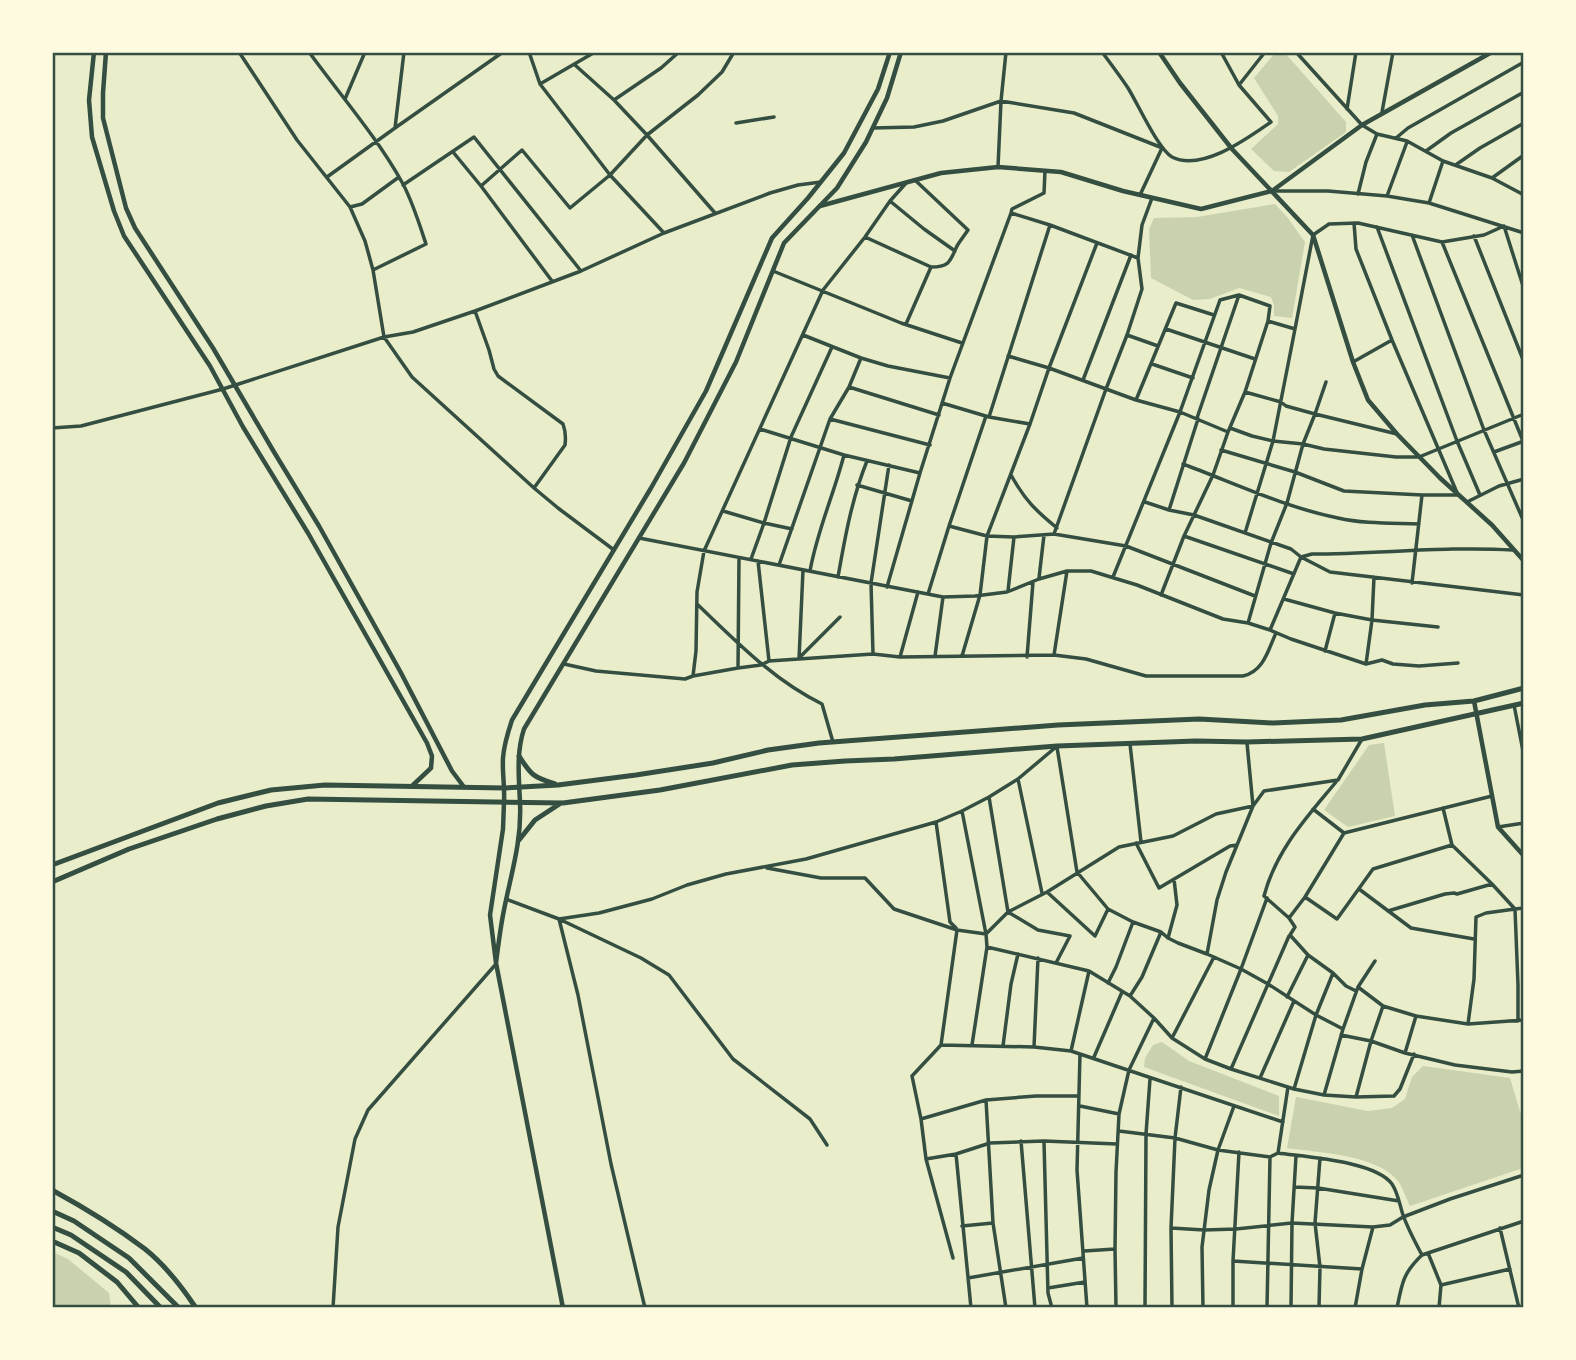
<svg xmlns="http://www.w3.org/2000/svg" width="1576" height="1360" viewBox="0 0 1576 1360" font-family="'Fira Sans',sans-serif">
	<style>
		.green { fill: #cad2ad }
		.lines { fill: none; stroke-linecap: round; stroke-linejoin: round }
		.minor { stroke: #344e41; stroke-width: 3.5 }
		.tertiary { stroke: #344e41; stroke-width: 4.5 }
		.secondary { stroke: #344e41; stroke-width: 4.5 }
		.primary { stroke: #344e41; stroke-width: 5 }
		.neatline { fill: none; stroke: #344e41; stroke-width: 2.5 }
	</style>
	<rect width="100%" height="100%" fill="#e9edc9"/>
	<path class="green" d="M1275,53H1285L1346,122V132L1289,172L1274,171L1251,149L1278,124V116L1254,78Z
		M1275,204L1287,217L1305,242L1292,318L1274,316V305L1271,297L1239,288L1210,299L1193,300L1151,278L1149,229L1154,218L1197,217Z
		M1384,743L1395,816L1348,827L1324,810L1369,745Z
		M1162,1042L1189,1061L1279,1096V1116L1144,1067L1145,1058L1153,1045Z
		M1423,1066L1510,1078L1522,1118L1523,1119V1168L1410,1206C1406,1198 1403,1188 1398,1181C1376,1154 1319,1153 1287,1148L1296,1097L1368,1111L1392,1108L1405,1099L1412,1077Z
		M53,1252L68,1259L109,1293L111,1307H53Z"/>
	<g class="lines">
		<path class="minor" d="M239,52L297,140L350,207L365,241L373,270L384,337L413,332L475,311L581,271L664,233L770,193L798,185L821,182
			M309,52C341,96 377,137 403,184C413,203 419,223 426,244L373,270
			M529,52L540,84L610,175L664,233
			M1102,52C1111,64 1120,76 1128,88C1138,104 1158,149 1172,157C1202,172 1248,138 1271,122L1239,85L1221,52
			M1296,52L1362,125L1377,134L1407,141L1443,161L1492,178L1524,195
			M575,65L614,100
			M540,84L595,52
			M1239,85L1265,52
			M345,99L365,52
			M1347,109L1356,52
			M1382,112L1393,52
			M736,123L774,117
			M395,128L503,52
			M873,128L914,127L943,121L1001,101L1074,113L1160,147
			M1396,138L1408,128L1524,62
			M1426,151L1451,133L1524,92
			M453,152L481,186L552,281
			M1457,164L1480,148L1524,123
			M998,167L1001,101L1006,52
			M327,177L395,128L404,52
			M1492,178L1524,155
			M403,185L474,137L581,271
			M481,186L522,150L570,208L610,175L647,135L614,100L661,68L679,52
			M1272,191H1328L1387,196L1429,203L1524,233
			M1358,194L1366,162L1377,134
			M1140,195L1162,148
			M1387,196L1407,142
			M890,201L924,229L955,251
			M1429,203L1443,161
			M350,207L362,204L399,177
			M715,213L647,135L698,95L722,72L734,52
			M1011,213L1050,225
			M1377,227L1457,441L1480,495
			M1412,235L1484,430L1524,522
			M1474,236L1524,362
			M865,237L931,267C950,267 950,261 957,246C960,241 964,236 968,230L916,181
			M1442,242L1523,441
			M773,271L901,323L962,343
			M475,311L489,350L494,369L498,376L563,424C566,432 566,437 565,445L534,488
			M906,324L931,267
			M1166,329L1255,359
			M803,335L861,358L888,366L950,378
			M1127,335L1158,346
			M1008,356L1049,368L1097,243
			M1353,362L1392,340
			M1152,364L1193,378
			M1083,380L1131,255
			M849,387L939,415
			M1245,392L1281,402L1286,406L1315,414L1397,434
			M1136,400L1176,303L1214,315
			M942,403L989,417L1030,424L1049,368L1136,400L1180,412L1228,432
			M989,417L1050,225L1138,258
			M1197,418L1239,295
			M830,419L930,445
			M52,428L81,426L223,389L384,337L412,377L534,488L558,508L614,550
			M1230,428L1252,436L1273,441L1303,444L1324,449L1396,457H1419L1524,414
			M760,429L844,455L920,473
			M1221,450L1295,472L1344,491L1422,495H1458L1392,340L1356,249L1354,223
			M1494,452L1524,441
			M1183,464C1234,483 1284,507 1338,518C1364,524 1392,523 1419,524
			M1011,475C1025,500 1035,510 1057,528
			M857,485L912,501
			M1145,502L1169,510L1194,515L1291,549L1301,557L1330,572L1524,595
			M1467,502L1499,486L1524,479
			M1169,510L1198,419
			M723,511L764,523L792,529
			M949,526L986,416
			M1245,533L1273,441L1295,329
			M1054,534L1106,389L1127,335L1142,289L1138,258L1142,225L1152,198
			M1184,536L1294,574
			M639,538L943,597L975,596L1007,592L1039,579L1067,571H1091L1137,585L1223,619L1248,623L1270,630L1291,639L1366,664L1382,660L1393,664L1419,666L1458,663
			M751,559L764,523L791,437L832,347
			M758,561L769,661
			M779,565L830,419L849,387L861,358
			M810,571C817,531 834,494 844,455
			M838,577C845,537 852,498 867,461
			M1113,577L1180,412L1220,300L1239,295L1270,306L1268,321
			M1039,578L1044,535
			M1412,583L1422,495
			M887,587L920,473L950,378L1011,213L1012,209L1044,193L1045,171
			M1008,591L1014,537
			M928,594L949,526L987,536L1014,537L1054,534L1126,546L1255,596
			M1161,595L1184,536L1213,475L1228,432L1245,392L1268,321L1295,329L1313,235L1329,224L1358,223L1442,242L1484,235L1504,226L1524,289
			M1284,599L1335,613L1372,620L1438,627
			M697,604C737,642 773,680 822,704L833,742
			M1248,623L1271,543L1287,503L1303,444L1315,414L1326,382
			M1270,630L1301,557L1312,554C1379,554 1446,546 1513,550
			M1325,651L1335,613
			M873,654L871,583L889,465
			M1054,655L1067,571
			M935,656L943,597
			M962,656L980,595L987,536L1030,424
			M800,657L840,617
			M900,657L918,592
			M1027,657L1033,582
			M799,659L803,570
			M564,664L596,671L685,679L693,676L696,651L697,592L704,551L823,290L865,237L890,201L907,182
			M1366,664L1372,620L1374,577
			M738,668L761,665L769,661L873,654L900,657L1054,655L1086,659L1146,676H1243C1264,671 1268,650 1276,633
			M693,676L738,668L739,558
			M1514,705L1524,756
			M1130,744L1141,842
			M1057,747L1077,872L1108,909L1133,922L1161,932L1168,938L1178,943L1207,954L1241,969L1268,984L1316,1015L1343,1029
			M1018,779L1042,893
			M1336,782C1307,817 1276,850 1264,896L1289,918L1295,927L1290,935L1308,955L1333,973L1346,986L1356,991
			M989,797L1008,912L1038,930L1070,936L1056,963
			M1443,808L1452,845L1492,884L1515,909L1524,908
			M1313,809L1344,833
			M962,811L986,934L987,947L972,1045
			M936,822L950,922L956,928
			M1498,827L1524,823
			M1136,843L1159,888L1230,846L1237,845
			M767,868L821,878H865L894,909L957,930
			M1359,889L1411,928L1474,939
			M1047,892L1095,936L1108,909
			M1305,897L1337,919L1373,869L1452,845
			M506,899L559,919L641,958L669,975L733,1059L810,1119L827,1145
			M1388,911L1445,894L1454,893L1457,894L1492,884
			M1289,918L1305,897L1344,833L1492,796
			M986,934L957,930L941,1045L1034,1047L1071,1051L1283,1122
			M986,934L1008,912L1047,892L1119,847L1173,836L1216,814L1253,806L1264,791L1338,780L1362,739
			M1168,938L1177,905L1174,879
			M987,947L1089,971L1130,996L1154,1018L1172,1038L1205,1059L1231,1069L1294,1089L1324,1095L1356,1097L1394,1096L1400,1089L1414,1054
			M1207,954L1217,900L1226,872L1253,806L1247,743
			M1108,983L1116,967L1133,922
			M1358,987L1383,1006L1416,1016L1405,1053
			M1130,996L1142,977L1161,932
			M1287,997L1308,955
			M1416,1016L1468,1024L1524,1020
			M1468,1024L1474,979L1476,917L1486,913L1515,909L1518,985V1021
			M1341,1035L1371,1041L1405,1053L1455,1065L1512,1072L1524,1071
			M1172,1038L1214,957
			M941,1045L912,1076L921,1119L926,1159L956,1154
			M1003,1046L1011,984L1018,954
			M1034,1047L1038,958
			M1071,1051L1089,971
			M1080,1054L1077,1170L1087,1308
			M1094,1057L1122,992
			M1205,1059L1241,969L1267,898
			M1231,1069L1289,936
			M1260,1078L1294,1001
			M1288,1087L1278,1153C1305,1157 1375,1161 1392,1184C1398,1193 1400,1206 1403,1215C1408,1229 1415,1242 1422,1255
			M1294,1089L1316,1015L1333,973
			M1324,1095L1343,1029L1358,987L1375,961
			M1356,1097L1371,1041L1383,1006
			M986,1100L993,1223L1006,1308
			M1080,1106L1119,1114
			M921,1119L986,1100L1036,1096H1079
			M1119,1131L1175,1138L1218,1150L1270,1157L1278,1153
			M1021,1141L1035,1308
			M1044,1142L1048,1293L1052,1308
			M926,1159L953,1258
			M1294,1187L1318,1188L1399,1201
			M962,1226L993,1223
			M1171,1228L1204,1230L1236,1229L1292,1223L1373,1227L1390,1225L1403,1217L1450,1199L1524,1175
			M1500,1228L1519,1308
			M1084,1251L1115,1249
			M1428,1253L1441,1285L1439,1308
			M1233,1261L1362,1269
			M968,1278L1083,1258
			M1441,1285L1510,1269
			M1048,1288L1085,1282
			M333,1308L338,1227L355,1139L368,1110L496,964
			M645,1308L611,1164L578,995L559,919L599,913L652,899L687,885L726,874L806,859L936,822L962,811L989,797L1018,779L1056,747
			M971,1308L956,1154L990,1143L1044,1141L1117,1144
			M1116,1308L1115,1249L1116,1172L1119,1114L1129,1070L1154,1018
			M1145,1308L1146,1134L1150,1079
			M1172,1308L1171,1228L1175,1138L1181,1087
			M1203,1308L1202,1247L1209,1190L1218,1150L1234,1106
			M1233,1308V1261L1239,1152
			M1267,1308L1270,1157
			M1291,1308L1292,1223L1296,1156
			M1319,1308L1320,1267L1315,1223L1320,1158
			M1355,1308L1362,1269L1373,1227
			M1397,1308C1402,1283 1403,1273 1422,1255L1524,1221
			M1522,1308L1524,1307"/>
		<path class="tertiary" d="M1159,52L1180,83L1232,149L1313,235L1353,362L1368,400L1397,434L1440,478L1492,525L1524,561
			M820,206L941,173L998,167L1061,172L1123,191L1201,209L1272,191L1362,125L1492,52
			M1474,701L1498,827L1524,856
			M504,802L503,829L490,915L496,963C498,947 500,931 503,915C510,877 522,843 520,803
			M496,963L563,1308"/>
		<path class="secondary" d="M94,52L89,100L92,137L114,211L124,236L210,366L243,427L308,533L427,743L432,756L431,768L413,785
			M106,52L103,93V118L126,208L135,228L213,348L274,452L319,526L400,671L452,771L464,787
			M504,802C505,787 502,772 503,758C504,744 508,732 512,720L651,488L706,391L772,238L808,198L844,153L878,89L890,52
			M520,803C519,778 516,753 524,729L684,463L736,362L784,243L837,188L866,142L887,98L901,52"/>
		<path class="primary" d="M519,756C531,775 533,777 555,784
			M519,840L535,820L561,803
			M52,865L218,803L271,790L325,785L505,788L558,785L636,775L713,763L768,750L819,743L1058,725L1199,719L1273,723L1341,720L1425,705L1474,701L1524,688
			M52,882L129,849L217,819L266,806L308,799L563,803L660,790L792,765L845,761L894,759L1057,746L1196,741L1247,742L1362,739L1524,703
			M52,1190C85,1208 116,1227 145,1249C165,1265 182,1287 196,1308
			M52,1211L74,1221L129,1258L179,1308
			M52,1227L71,1235L126,1272L161,1308
			M52,1241L79,1253L117,1282L139,1308"/>
	</g>
	<rect width="1576" height="1360" fill="none" stroke="#fefae0" stroke-width="108"/>
	<rect x="54" y="54" width="1468" height="1252" class="neatline"/>
</svg>
